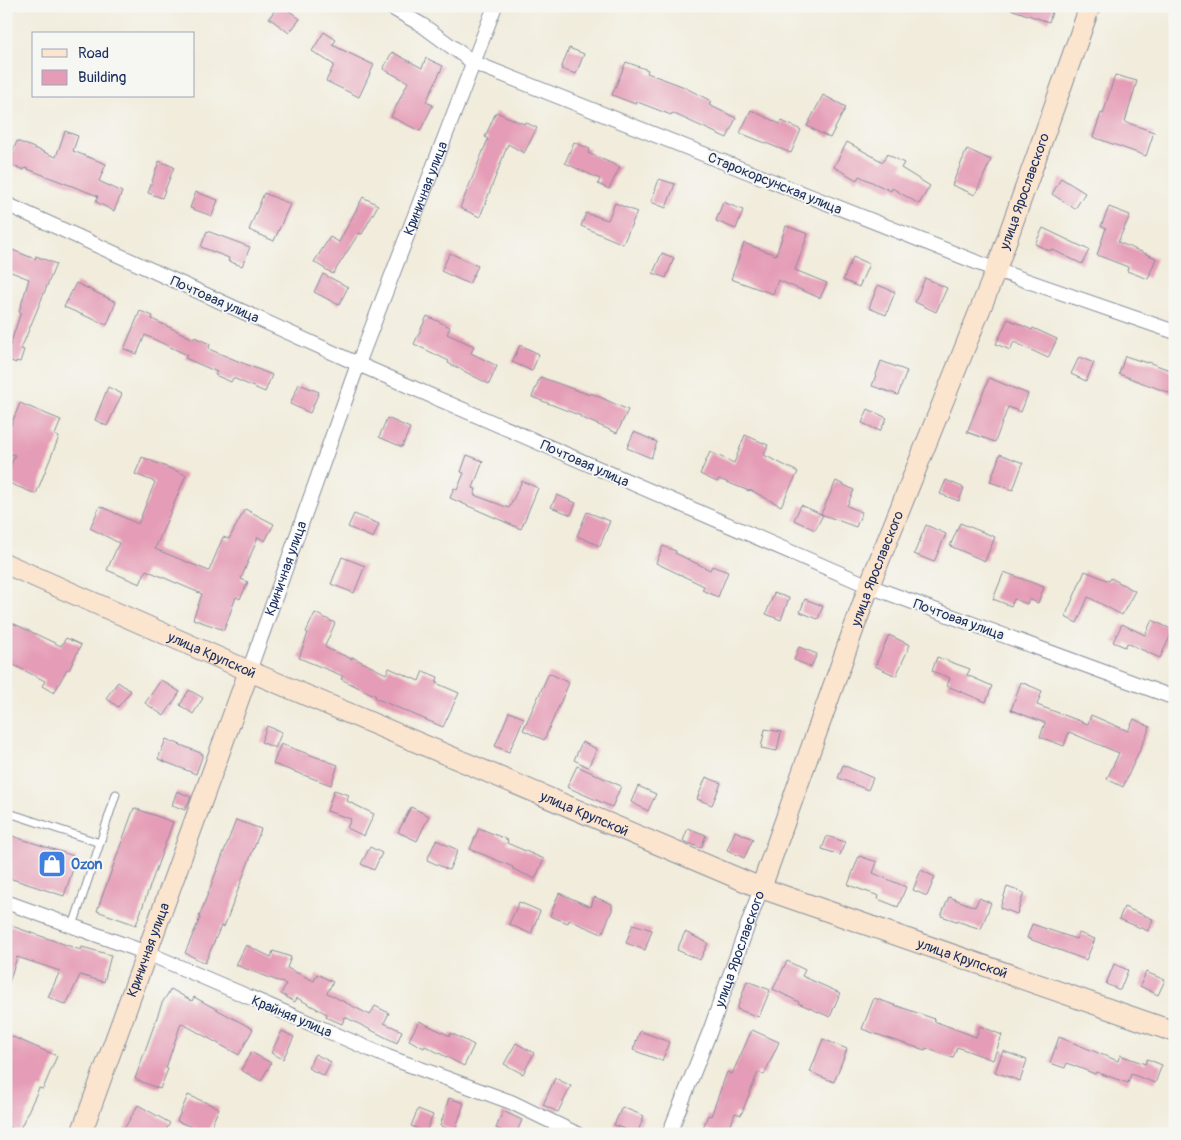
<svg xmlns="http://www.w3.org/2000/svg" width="1181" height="1140" viewBox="0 0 1181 1140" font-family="Pangolin,sans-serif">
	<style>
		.building { fill: #e59cb6 }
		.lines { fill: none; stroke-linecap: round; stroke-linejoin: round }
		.lane-casing { stroke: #868e9c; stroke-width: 9 }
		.street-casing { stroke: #868e9c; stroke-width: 16 }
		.secondary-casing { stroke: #868e9c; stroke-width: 22 }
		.lane { stroke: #fff; stroke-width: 7 }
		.street { stroke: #fff; stroke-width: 14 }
		.secondary { stroke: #fbe5cf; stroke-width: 20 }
		.labels { text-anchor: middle; stroke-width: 4; stroke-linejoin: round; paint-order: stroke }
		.street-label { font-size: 14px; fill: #1b2f5e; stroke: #f6f6f2 }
		.shop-label { font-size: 14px; font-weight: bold; fill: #366cbe; stroke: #f6f6f2; text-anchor: start }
	</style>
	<rect width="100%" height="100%" fill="#f6f6f2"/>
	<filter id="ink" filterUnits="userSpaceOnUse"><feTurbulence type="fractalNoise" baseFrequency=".02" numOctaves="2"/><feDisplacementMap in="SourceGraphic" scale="10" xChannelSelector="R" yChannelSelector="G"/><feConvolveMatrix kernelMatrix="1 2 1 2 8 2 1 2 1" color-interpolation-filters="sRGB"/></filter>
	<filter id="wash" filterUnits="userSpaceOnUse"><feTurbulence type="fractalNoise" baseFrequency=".0096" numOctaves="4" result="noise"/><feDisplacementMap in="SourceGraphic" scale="20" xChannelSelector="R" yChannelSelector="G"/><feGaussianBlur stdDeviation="1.12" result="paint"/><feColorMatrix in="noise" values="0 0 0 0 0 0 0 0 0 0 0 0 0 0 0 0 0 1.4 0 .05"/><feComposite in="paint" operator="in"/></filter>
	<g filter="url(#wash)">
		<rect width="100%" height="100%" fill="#f1ecdb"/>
		<g id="blocks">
			<path class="building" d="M278,6H283L300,19L289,33L269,18Z
				M1011,6H1054L1049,22L1010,9Z
				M324,32L336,40L332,45L374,65L359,97L326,81L334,65L312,51Z
				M569,48L584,54L576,74L561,69Z
				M392,52L422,68L426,58L443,66L426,102L433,105L420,131L391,117L408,82L383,69Z
				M626,62L648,70L647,73L682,86L711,101L709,105L736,118L727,138L672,113L671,115L635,101V104L612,95Z
				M1115,75L1137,81L1125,122L1154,132L1146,156L1093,137L1101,113L1103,114Z
				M823,95L846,107L830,138L807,126Z
				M751,110L780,124L782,121L801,130L791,153L740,133Z
				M496,112L524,124L525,122L537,128L524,153L508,144L480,217L460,208L488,139L485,137Z
				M65,131L78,136L73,151L106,164L99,181L122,192L114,211L96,202L98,196L25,168L24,170L8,164L17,141L56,157Z
				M574,142L590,149L588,153L620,167L609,189L598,184L600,179L565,163Z
				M847,142L883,162L887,154L904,163L901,168L930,186L919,204L892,188L891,191L859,176L857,180L834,167Z
				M967,149L991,160L975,195L952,185Z
				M159,161L174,167L162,198L148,193Z
				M1061,178L1085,193L1075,209L1052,194Z
				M659,179L675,184L666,208L651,202Z
				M196,192L218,200L212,216L190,208Z
				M264,193L290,204L274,241L249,230Z
				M363,197L378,205L362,234L359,233L333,274L314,262L330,237L339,242Z
				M723,202L743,210L736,229L716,221Z
				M615,203L637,212L623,244L581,226L586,213L608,220Z
				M1109,207L1130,215L1118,242L1156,258L1148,279L1127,271L1128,267L1097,255L1106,228L1101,226Z
				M786,226L808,234L795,270L827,283L820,298L778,280L773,294L731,279L744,243L776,255Z
				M1043,228L1089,250L1082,264L1051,249L1050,251L1035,244Z
				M207,231L250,247L242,266L228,261L229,258L201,247Z
				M10,249L35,259L36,256L56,264L21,349L24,350L20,362L16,361V363L6,359V357L21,312H19L29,279L6,270V259Z
				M450,253L478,266L469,284L441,271Z
				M662,253L674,258L666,278L653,273Z
				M853,257L869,264L859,287L843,280Z
				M323,274L348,287L339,305L314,292Z
				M925,278L947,288L936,312L915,302Z
				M76,283L116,302L107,325L64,307Z
				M878,285L895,292L886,315L869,308Z
				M140,311L153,316L152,319L194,339V337L210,344L209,348L211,350L272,375L265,392L233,378L231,382L215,375L217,372L185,358L187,355L145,335L137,354L124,349Z
				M427,316L450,327L447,334L474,346L471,353L497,366L489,384L448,363L449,361L414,344Z
				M1008,319L1032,330L1033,328L1057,339L1048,358L1014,342L1010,350L996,344Z
				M520,345L539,354L532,371L512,362Z
				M1125,356L1147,363L1148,362L1175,372V395L1119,374Z
				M1079,357L1094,363L1086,381L1071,374Z
				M881,361L907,371L898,395L872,386Z
				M540,377L590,395L591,393L626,409L628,410L617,433L580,417L581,416L532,397Z
				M989,378L1028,394L1021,412L1008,407L995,442L967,432Z
				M299,384L319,392L310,413L290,404Z
				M108,387L122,394L107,426L95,420Z
				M20,403L61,420L55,435L59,437L36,494L6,482V477L15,455L6,452V437Z
				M868,409L887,418L880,431L862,423Z
				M387,418L410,428L402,447L379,437Z
				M634,432L657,442L651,458L627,448Z
				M745,435L768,445L764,455L798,472L781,506L750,490L749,491L719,479L717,482L700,474L710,452L734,463Z
				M1000,454L1023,463L1013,490L990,482Z
				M467,455L483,461L473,488L476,489L474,495L509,508L522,481L538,488L521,529L450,498L454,488L457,490L464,473L461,472Z
				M142,457L186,475L155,549L209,571L223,537L229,539L245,509L274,524L265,541L258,537L241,579L248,582L240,599L236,597L224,630L193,619L202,594L146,570L140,584L107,570L119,543L90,528L100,506L138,524L155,482L135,474Z
				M946,480L964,488L959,501L940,494Z
				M836,481L854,490L847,506L862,512L856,527L821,514L823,515L815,530L794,520L801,505L821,514Z
				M557,495L576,503L571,515L551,507Z
				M587,512L610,521L600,546L577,536Z
				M354,514L379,524L373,538L348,527Z
				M960,523L995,537L985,561L950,546Z
				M926,525L946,534L934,562L914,554Z
				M663,546L676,551L675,553L710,570L712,566L728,572L718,597L702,590L704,586L656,563Z
				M342,557L365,566L354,593L331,584Z
				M1085,571L1109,581L1111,578L1135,591L1122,615L1088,597L1077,623L1065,617Z
				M1004,572L1044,587L1038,603L1029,599L1027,604L1014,599L1011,606L993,599Z
				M774,593L789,598L781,620L766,614Z
				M805,599L823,606L818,619L800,612Z
				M315,613L335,623L325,646L326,648L352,659V657L386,674L389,668L419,681L423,671L438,677L436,683L459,693L443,727L375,698L376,696L341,679L343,676L299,658L308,633L306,632Z
				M6,620L61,646L66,638L81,645L69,670L67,669L54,693L42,686L45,681L6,661Z
				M1152,620L1173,630L1160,658L1127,643L1125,647L1113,642L1122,624L1145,635Z
				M889,635L910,645L896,676L875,666Z
				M799,647L817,654L811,667L794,660Z
				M937,657L970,669L967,675L992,686L986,702L947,686L950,678L932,671Z
				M549,673L569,683L544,740L523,730Z
				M161,680L180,692L164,716L145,703Z
				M118,682L131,691L118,707L106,698Z
				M1021,682L1042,691L1037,705L1088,724L1091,715L1128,731L1134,719L1150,727L1123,787L1107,779L1119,753L1069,732L1064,746L1040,737L1045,723L1011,710Z
				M189,690L203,698L193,714L180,705Z
				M509,712L524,718L509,752L495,746Z
				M267,726L282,732L275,748L261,742Z
				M765,729L781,732L777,751L761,748Z
				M166,739L203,754L196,774L158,759Z
				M582,742L597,749L588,767L574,760Z
				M281,744L338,765L331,785L273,764Z
				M843,765L873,778L868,790L838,778Z
				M577,766L621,786L612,807L567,787Z
				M706,777L721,783L712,805L697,799Z
				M638,786L656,794L648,811L631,802Z
				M334,790L349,795L347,801L374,814L364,836L347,828L351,819L327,811Z
				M177,791L191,797L185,810L172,805Z
				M411,807L429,816L417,841L398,832Z
				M134,808L173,822L136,925L97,911Z
				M236,820L261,829L224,927L221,926L205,963L185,953L200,918L199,917Z
				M479,828L508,840L507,843L544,859L535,879L513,869V867L470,849Z
				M688,828L706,835L701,848L683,841Z
				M735,831L753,839L744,858L727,850Z
				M6,834L77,857L64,896L6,877Z
				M827,836L845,842L840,855L822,849Z
				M436,840L458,850L449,870L427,860Z
				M370,847L382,853L374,870L361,864Z
				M859,856L877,862L873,873L906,887L898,907L878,899L879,896L848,885Z
				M921,870L935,877L927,896L913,890Z
				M1007,887L1024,893L1017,914L1000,908Z
				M559,893L591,907L594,897L612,904V910L602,934L569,920L568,923L550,916Z
				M949,897L975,907L979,898L991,903L981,929L941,916Z
				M519,902L540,911L531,934L509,924Z
				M1124,907L1153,919L1148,931L1119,919Z
				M6,924L81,950L82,947L111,955L104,982L80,975L66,1005L48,997L60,971L17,957L9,983L6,982Z
				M633,924L652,930L645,950L626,943Z
				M1032,924L1076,939L1079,933L1095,939L1086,960L1027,938Z
				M685,932L708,943L700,960L677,950Z
				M246,945L271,957L273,951L291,957L287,968L314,981L317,974L333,982L327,993L370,1015L375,1006L389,1013L384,1023L402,1031L397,1043L345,1017L342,1024L326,1017L327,1014L297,998L295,1002L281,994L286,984L236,965Z
				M787,961L805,970L802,976L840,993L830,1017L798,1003L799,1002L773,989Z
				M1114,964L1128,970L1120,990L1106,984Z
				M1146,972L1165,980L1158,995L1140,986Z
				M747,981L770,990L759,1017L737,1009Z
				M171,989L192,1001L194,997L253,1029L239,1055L181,1023L166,1068L168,1069L160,1089L135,1079L162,1003Z
				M874,998L935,1019L934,1021L976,1037L980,1026L1002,1035L993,1060L957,1047L953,1058L926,1048L925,1050L893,1040L862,1029Z
				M419,1021L450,1036L451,1033L474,1045L464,1066L425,1046L424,1048L409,1040Z
				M752,1030L779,1042L764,1075L758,1072L741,1115L735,1113L728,1134H720L703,1128L708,1115L711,1116L727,1072L732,1074Z
				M282,1031L294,1037L283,1059L271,1053Z
				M640,1031L669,1042L662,1061L633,1050Z
				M6,1034L57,1056L43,1089L39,1088L19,1131L6,1125Z
				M1059,1037L1118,1061L1120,1055L1145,1064L1147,1059L1162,1065L1155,1083L1131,1074L1128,1083L1096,1072L1095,1074L1067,1063L1065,1068L1050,1063Z
				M823,1039L847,1049L834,1082L810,1072Z
				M516,1043L534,1053L523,1074L504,1064Z
				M1003,1051L1027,1060L1020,1081L995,1072Z
				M251,1052L271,1063L261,1081L241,1070Z
				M315,1054L331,1062L324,1076L308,1068Z
				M555,1078L571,1086L558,1112L543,1105Z
				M188,1095L219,1108L208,1134L177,1121Z
				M449,1098L464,1103L455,1131L440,1126Z
				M138,1105L170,1123L164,1134H133L124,1129Z
				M622,1107L644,1116L637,1134L614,1125Z
				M418,1109L433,1115L426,1132L411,1126Z
				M503,1111L522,1120L516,1134H508L496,1128Z"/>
		</g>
	</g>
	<g filter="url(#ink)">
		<use href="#blocks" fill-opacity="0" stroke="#868e9c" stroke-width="1"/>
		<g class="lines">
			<defs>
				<path id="lane" d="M6,812L100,843L73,926
					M100,843L116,794"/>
				<g id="street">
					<path d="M389,6L422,25L474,63L996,270L1175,332"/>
					<path d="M6,204L358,364L869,586L1175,698"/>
					<path id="s1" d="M249,671L358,364L495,6"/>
					<path d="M6,902L147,953L388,1057L511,1102L577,1134"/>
					<path id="s2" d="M669,1134L710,1031L761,888"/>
				</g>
				<g id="secondary">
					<path id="s3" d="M6,564L249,671L761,888L1175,1032"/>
					<path id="s4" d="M761,888L869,586L996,270L1090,6"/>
					<path id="s5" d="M81,1134L249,671"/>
				</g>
			</defs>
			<use href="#lane" class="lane-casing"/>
			<use href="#street" class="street-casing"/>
			<use href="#secondary" class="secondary-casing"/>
			<use href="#lane" class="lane"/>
			<use href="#street" class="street"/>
			<use href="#secondary" class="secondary"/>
		</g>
	</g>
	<defs>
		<symbol id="shop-square" viewBox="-11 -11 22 22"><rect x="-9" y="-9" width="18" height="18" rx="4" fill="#3f7fe0" stroke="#f6f6f2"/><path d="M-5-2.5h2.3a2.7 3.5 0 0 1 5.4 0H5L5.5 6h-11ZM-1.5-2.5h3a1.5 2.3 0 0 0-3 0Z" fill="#fff"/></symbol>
	</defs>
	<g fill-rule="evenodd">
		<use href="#shop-square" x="36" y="848" width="32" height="32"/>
	</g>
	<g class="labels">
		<g class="street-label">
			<text transform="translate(775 183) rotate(22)" y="5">Старокорсунская улица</text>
			<text dy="5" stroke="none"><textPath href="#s1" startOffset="514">Криничная улица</textPath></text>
			<text dy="5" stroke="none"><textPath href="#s4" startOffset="745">улица Ярославского</textPath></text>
			<text transform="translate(215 299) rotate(24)" y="5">Почтовая улица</text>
			<text transform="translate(585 463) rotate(24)" y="5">Почтовая улица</text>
			<text dy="5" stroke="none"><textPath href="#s1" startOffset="109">Криничная улица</textPath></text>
			<text dy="5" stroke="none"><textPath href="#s4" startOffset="340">улица Ярославского</textPath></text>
			<text transform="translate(959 619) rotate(20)" y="5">Почтовая улица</text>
			<text dy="5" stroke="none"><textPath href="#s3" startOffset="225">улица Крупской</textPath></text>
			<text dy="5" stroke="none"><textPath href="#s3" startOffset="630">улица Крупской</textPath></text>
			<text dy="5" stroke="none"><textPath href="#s5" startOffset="196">Криничная улица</textPath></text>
			<text dy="5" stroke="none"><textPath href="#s2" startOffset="198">улица Ярославского</textPath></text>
			<text dy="5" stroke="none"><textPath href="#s3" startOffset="1035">улица Крупской</textPath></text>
			<text transform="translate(292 1016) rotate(23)" y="5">Крайняя улица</text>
		</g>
		<g class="shop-label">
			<text x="71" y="869">Ozon</text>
		</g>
	</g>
	<rect width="1181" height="1140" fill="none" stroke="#f6f6f2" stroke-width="25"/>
	<rect x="32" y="32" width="162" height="65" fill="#f6f6f2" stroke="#9ea6b7"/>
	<rect x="42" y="49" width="25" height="8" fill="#fbe5cf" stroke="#9ea6b7"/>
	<text x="78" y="58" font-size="15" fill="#1b2f5e">Road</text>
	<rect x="42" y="70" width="25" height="15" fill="#e59cb6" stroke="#9ea6b7"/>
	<text x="78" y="82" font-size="15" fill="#1b2f5e">Building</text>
</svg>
